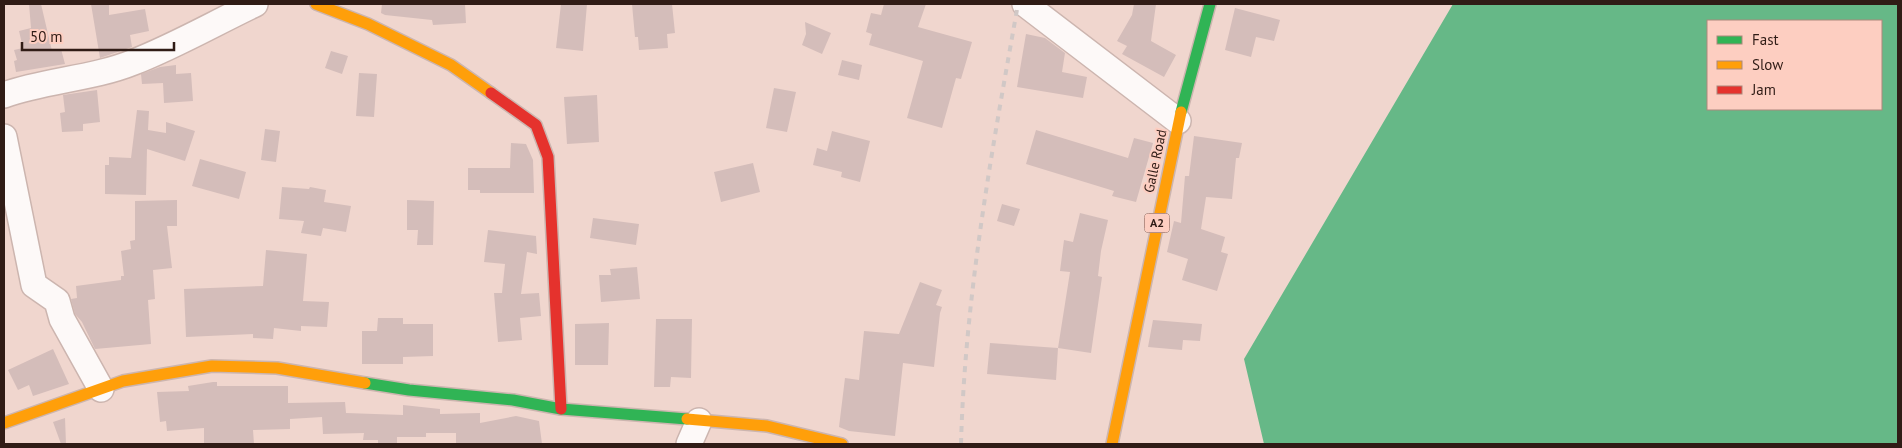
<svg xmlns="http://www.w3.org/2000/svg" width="1902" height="448" viewBox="0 0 1902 448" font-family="'PT Sans',sans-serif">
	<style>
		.water { fill: #66b887; fill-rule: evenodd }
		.building { fill: #d4bdba }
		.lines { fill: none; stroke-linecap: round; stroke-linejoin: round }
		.street-casing { stroke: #ccb5af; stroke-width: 28 }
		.fast-casing { stroke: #ccb5af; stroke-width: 14 }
		.slow-casing { stroke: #ccb5af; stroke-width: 14 }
		.jam-casing { stroke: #ccb5af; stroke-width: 14 }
		.street { stroke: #fdf9f8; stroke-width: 25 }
		.fast { stroke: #30b455; stroke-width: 11 }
		.slow { stroke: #ff9f0a; stroke-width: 11 }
		.jam { stroke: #e5322d; stroke-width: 11 }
		.rail { stroke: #d1c8c6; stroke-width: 4; stroke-dasharray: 6 6; stroke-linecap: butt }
		.labels { text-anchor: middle; stroke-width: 4; stroke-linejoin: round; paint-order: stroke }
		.shield { fill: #fdcec1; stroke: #6e5149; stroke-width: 1 }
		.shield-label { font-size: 12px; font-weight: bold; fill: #301c16 }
		.street-label { font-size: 14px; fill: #301c16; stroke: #fdcec1 }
	</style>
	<rect width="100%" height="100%" fill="#f0d6ce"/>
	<path class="water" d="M1453,4H1898V444H1264L1244,359ZM1708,21H1881V109H1708Z"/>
	<path class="building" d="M29,4H41L52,51L61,49L65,64L16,72L14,61L17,60L14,50L23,48L19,31L31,28Z
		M91,4H109V15L145,9L149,31L130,35L132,47L100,58Z
		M382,4H465L466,23L433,25L432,20L385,15L381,13Z
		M561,4H587L583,51L556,48Z
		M632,4H672L675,33L667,34L668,48L639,50L638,37H635Z
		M884,4H926L918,27L972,42L961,79L956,78L942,128L907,118L923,61L869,45L872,34L866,32L871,13L881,15Z
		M1134,4H1156L1151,41L1176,55L1164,77L1122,54L1127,46L1117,41L1132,15Z
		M1235,8L1280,20L1274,41L1256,37L1251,57L1225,50Z
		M805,22L831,33L822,54L802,45L806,34Z
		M1026,34L1045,38L1065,53L1062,72L1087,77L1083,98L1017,87Z
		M331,51L348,56L342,74L325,68Z
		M842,60L862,65L859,80L838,75Z
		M176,65V74L191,73L193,101L164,103L163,83L142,84L141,74L160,67Z
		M359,73L377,74L374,117L356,116Z
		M774,88L796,92L787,132L766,128Z
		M97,90L100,122L83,124V131L62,132L60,113L65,112L63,95Z
		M597,95L599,142L567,144L564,97Z
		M137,110L149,111L148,130L166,133V122L195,131L185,161L147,149L146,195L105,194V165H109V157L131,158Z
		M265,129L280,131L276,162L261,160Z
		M1036,130L1128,158L1134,138L1153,143L1136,202L1112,196L1114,191L1026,164Z
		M832,131L870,141L860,182L841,177L842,172L813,165L817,148L827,151Z
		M1194,136L1242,143L1239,158H1236L1232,199L1206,197L1201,229L1225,237L1221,252L1228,254L1217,291L1182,280L1188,259L1167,252L1174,221L1181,223L1185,176H1189Z
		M511,143L526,144L533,160L534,193H480V190H468V168H510Z
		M200,159L246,172L239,199L192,186Z
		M753,163L760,192L721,202L714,172Z
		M282,187L309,189L310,187L326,190L324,202L351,206L346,232L323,228L321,236L301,233L304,221L279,219Z
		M177,200V226H167L172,268L153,270L155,299L148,300L151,344L95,349L82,322L75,314L71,299L77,298L76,286L121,280V276H124L121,251L131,249L130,241L135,240V201Z
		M407,200L434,201L433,245H417L418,230H407Z
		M1002,204L1020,209L1014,226L997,221Z
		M1080,213L1108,220L1101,251L1098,276L1102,277L1091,353L1058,348L1070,272L1060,271L1064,240L1073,242Z
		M593,218L639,224L636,245L590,238Z
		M488,230L536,236L537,254L527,252L521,294L539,293L541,316L520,318L522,340L498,342L494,293H502L505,264L484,262Z
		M266,250L307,254L303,301L329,302L327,327L301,326V331L274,328L273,339L253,338V334L186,337L184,289L263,286Z
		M637,267L640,299L601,302L599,275H611L610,269Z
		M920,282L942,290L936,305L942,307L940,313L934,367L903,363L895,436L849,431L839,427L845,378L859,380L864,331L899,334Z
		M378,318H403V324H433V356L403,357V364H362V331H377Z
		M656,319H692L691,378L671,377L670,387H654Z
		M1153,320L1202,324L1200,341L1183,340L1182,350L1148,347Z
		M609,323L608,365H575V324Z
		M990,343L1058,348L1056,380L987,374Z
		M53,349L69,384L33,396L29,385L18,390L8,370Z
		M213,382H217V386H288V403L345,402L346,413L403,415V405L440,409V414L480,413V423L516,416L539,421L542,444H456V433H426V437H397V444H378V440H363L364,433L323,434L322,417L290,419V429L253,430L254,444H204V428L167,431L166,421L160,422L157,392L189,391L188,386Z
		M65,418L66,444H61L53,422Z"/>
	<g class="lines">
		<defs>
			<path id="street" d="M1025,4L1178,121
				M4,95C46,80 92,79 134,62C175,46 215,23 255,4
				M4,137L34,285L57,301L62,319L101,389
				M689,444L699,421"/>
			<path id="fast" d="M1181,112L1210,4
				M365,383L409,390L513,400L561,409L687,419"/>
			<path id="slow" d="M316,4L368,24L451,65L491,93
				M687,419L767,426L842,444
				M4,423L123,381L212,366L277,368L365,383
				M1112,444L1181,112"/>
			<path id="jam" d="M491,93L536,125L548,157L561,409"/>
		</defs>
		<use href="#street" class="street-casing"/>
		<use href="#fast" class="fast-casing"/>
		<use href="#slow" class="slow-casing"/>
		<use href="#jam" class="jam-casing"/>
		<use href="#street" class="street"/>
		<use href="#fast" class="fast"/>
		<use href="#slow" class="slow"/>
		<use href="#jam" class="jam"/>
		<path class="rail" d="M961,444C965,296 992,150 1018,4"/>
	</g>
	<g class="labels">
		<rect class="shield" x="1144.5" y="213.5" width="25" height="19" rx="4"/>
		<g class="shield-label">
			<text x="1157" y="227">A2</text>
		</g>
		<g class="street-label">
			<text transform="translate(1155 161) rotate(-78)" y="5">Galle Road</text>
		</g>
	</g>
	<rect width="1902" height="448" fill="none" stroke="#301c16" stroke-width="10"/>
	<rect x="1707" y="20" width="175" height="90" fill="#fdcec1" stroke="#ab877d"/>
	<rect x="1717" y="36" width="25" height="8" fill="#30b455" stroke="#ab877d"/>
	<text x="1752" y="45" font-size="15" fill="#301c16">Fast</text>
	<rect x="1717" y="61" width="25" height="8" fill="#ff9f0a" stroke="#ab877d"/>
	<text x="1752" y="70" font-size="15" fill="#301c16">Slow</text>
	<rect x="1717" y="86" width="25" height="8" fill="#e5322d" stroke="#ab877d"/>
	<text x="1752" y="95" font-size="15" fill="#301c16">Jam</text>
	<path d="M22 42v8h152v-8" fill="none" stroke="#301c16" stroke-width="2.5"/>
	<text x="30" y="42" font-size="15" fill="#301c16" stroke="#fdcec1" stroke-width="4" paint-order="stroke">50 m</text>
</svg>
